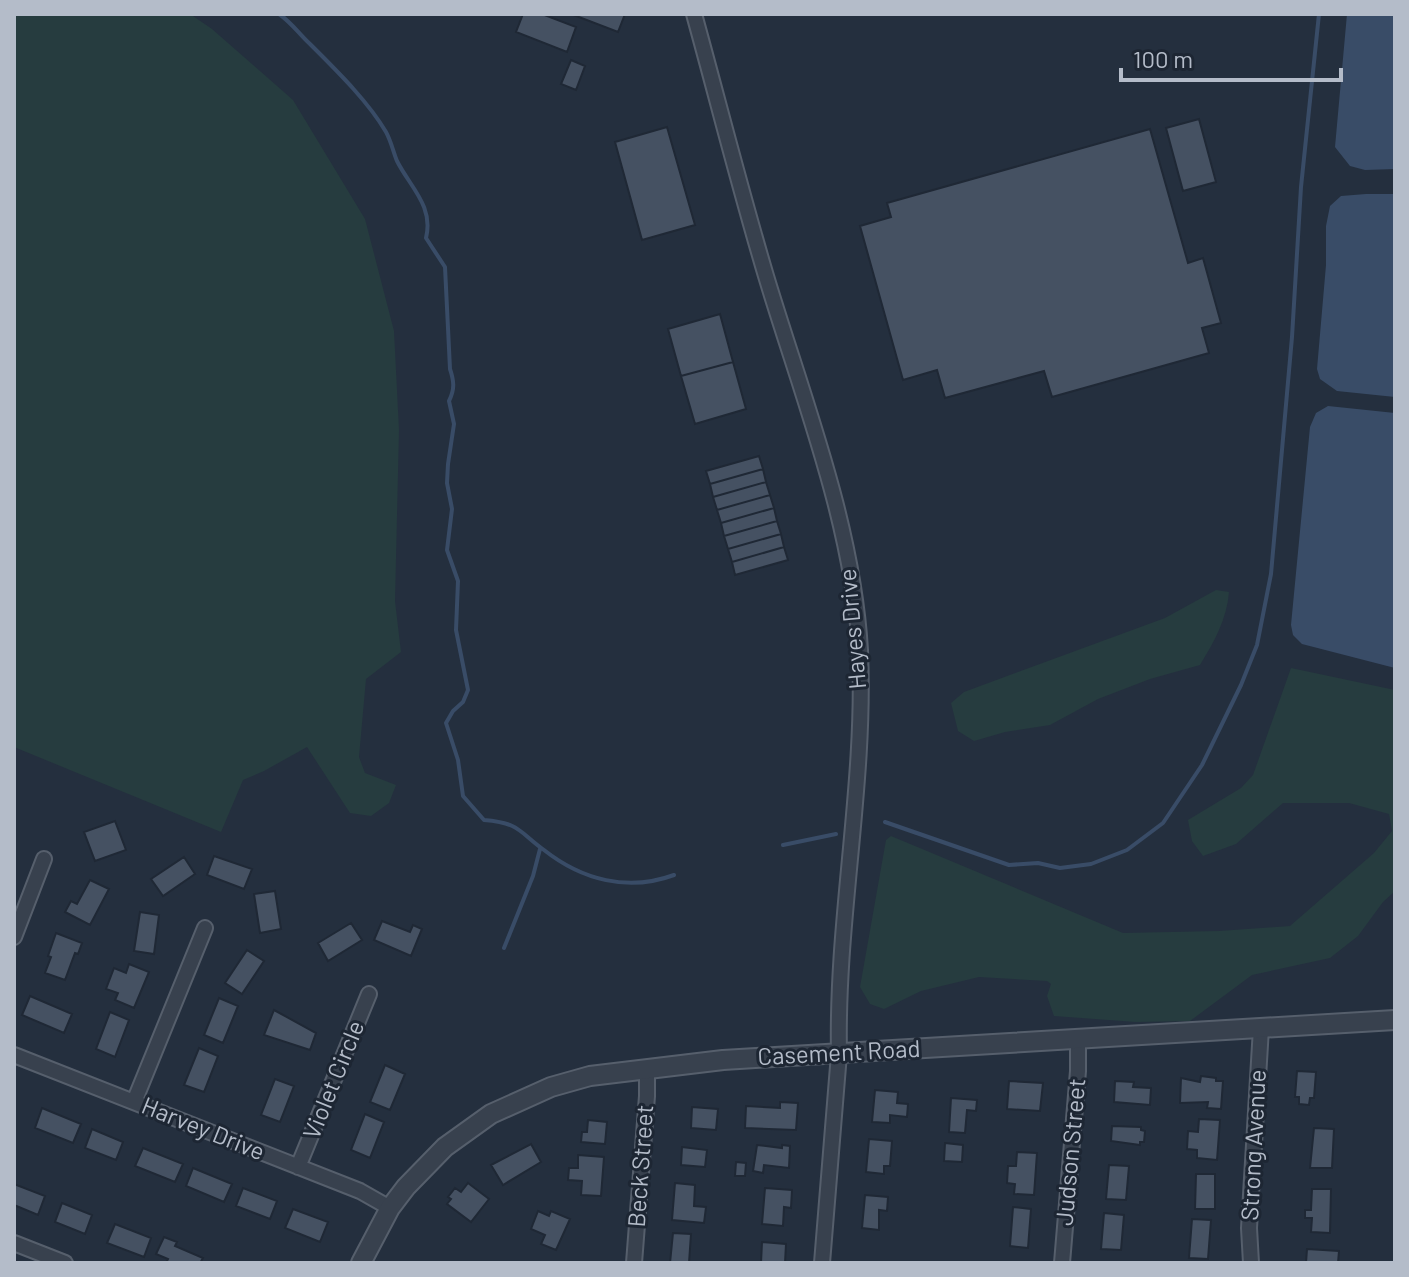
<svg xmlns="http://www.w3.org/2000/svg" width="1409" height="1277" viewBox="0 0 1409 1277" font-family="Barlow,sans-serif">
	<style>
		.green { fill: #263c3f }
		.water { fill: #394c67 }
		.lines { fill: none; stroke-linecap: round; stroke-linejoin: round }
		.stream { stroke: #394c67; stroke-width: 4 }
		.building { fill: #455162; stroke: #1f2835; stroke-width: 2 }
		.minor-casing { stroke: #565f6c; stroke-width: 18 }
		.tertiary-casing { stroke: #565f6c; stroke-width: 22 }
		.minor { stroke: #38414e; stroke-width: 14 }
		.tertiary { stroke: #38414e; stroke-width: 18 }
		.labels { text-anchor: middle; stroke-width: 6; stroke-linejoin: round; paint-order: stroke }
		.street-label { font-size: 24px; fill: #b4bcc9; stroke: #1d2633 }
	</style>
	<rect width="100%" height="100%" fill="#242f3e"/>
	<path class="green" d="M14,14H190L212,29L293,100L365,219L394,331L399,430L395,601L401,652L366,679L359,757L365,773L396,785L389,803L371,816L350,813L307,747L264,771L243,780L221,832L14,747Z
		M1216,590L1229,592C1227,619 1214,642 1200,665L1150,679L1098,699L1050,725L1005,732L974,741L958,731L951,703L964,692L1165,618Z
		M1291,668L1395,690V891L1383,902L1358,936L1330,958L1252,975L1190,1021L1136,1022L1054,1016L1047,996L1051,984L1047,981L979,977L921,991L884,1009L870,1004L860,987L886,840L891,836L1123,933L1219,931L1290,926L1374,853L1392,831L1389,814L1349,803H1283L1236,844L1203,856L1192,841L1188,820L1241,788L1253,775Z"/>
	<path class="water" d="M1347,14H1395V169L1365,170L1350,166L1335,147Z
		M1366,194H1395V397L1337,391L1320,379L1317,369L1326,265V226L1330,206L1341,196Z
		M1328,406L1395,413V668L1302,644L1293,635L1291,625L1310,427L1316,413Z"/>
	<g class="lines">
		<path class="stream" d="M279,14C292,23 299,34 310,44C335,69 368,101 386,132C391,141 393,151 397,161C410,187 434,206 426,238L445,267L450,369C454,381 455,389 449,401L454,424L448,464L447,483L452,509L447,550L458,581L456,630L468,690L463,702L453,711L446,723L458,760L463,796L484,820C520,823 518,831 544,850C582,880 628,892 674,875
			M885,822L1009,865L1038,863L1060,868L1091,864L1127,850L1163,823L1202,765L1241,685L1257,645L1271,574L1292,337L1301,187L1319,14
			M783,845L836,834
			M504,948L533,876L540,849"/>
	</g>
	<path class="building" d="M523,14H542L576,27L567,52L516,32Z
		M571,14H625L618,32Z
		M571,60L585,66L576,90L561,84Z
		M1199,119L1216,182L1183,191L1166,128Z
		M667,127L695,225L642,240L615,142Z
		M1150,129L1188,263L1203,258L1221,323L1202,328L1209,353L1052,397L1044,371L945,398L937,370L903,380L860,226L891,217L887,203Z
		M720,314L733,362L681,376L668,329Z
		M733,362L746,409L695,424L681,376Z
		M759,456L763,469L710,484L706,471Z
		M763,469L766,482L713,497L710,484Z
		M766,482L770,495L717,510L713,497Z
		M770,495L774,508L721,523L717,510Z
		M774,508L777,521L724,536L721,523Z
		M777,521L781,534L728,549L724,536Z
		M781,534L784,547L732,562L728,549Z
		M784,547L788,560L735,575L732,562Z
		M115,821L126,850L95,861L84,832Z
		M214,856L252,869L244,889L207,875Z
		M184,857L195,874L163,896L151,879Z
		M90,880L109,889L90,925L65,912L71,901L77,904Z
		M275,891L281,929L260,933L254,894Z
		M140,912L159,915L154,954L134,951Z
		M382,921L410,932L413,925L422,929L411,956L374,940Z
		M351,923L362,940L328,961L318,943Z
		M56,933L82,943L78,954L75,953L65,980L45,973L51,957L48,956Z
		M247,950L264,961L242,994L225,983Z
		M129,964L149,972L134,1008L115,1000L118,993L106,989L114,968L126,973Z
		M30,996L72,1014L64,1033L22,1015Z
		M219,998L238,1006L223,1043L204,1035Z
		M274,1010L316,1033L310,1050L264,1035Z
		M110,1012L129,1020L115,1057L96,1049Z
		M199,1048L218,1056L204,1092L184,1085Z
		M385,1065L405,1074L390,1110L370,1102Z
		M1297,1071L1316,1072L1314,1098H1310L1309,1105L1299,1104V1097H1295Z
		M1201,1076L1216,1078V1081H1223L1221,1109L1207,1108L1208,1102L1180,1103L1181,1078L1200,1082Z
		M275,1079L294,1086L280,1122L261,1115Z
		M1009,1081L1043,1083L1040,1111L1007,1109Z
		M1115,1081L1134,1082L1133,1087L1151,1088L1150,1105L1114,1102Z
		M875,1090L898,1092L897,1103L908,1104L907,1117L890,1115V1123L872,1122Z
		M951,1098L977,1100L976,1111L967,1110L965,1133L949,1132Z
		M780,1102L798,1103L796,1130L745,1128L746,1106L780,1108Z
		M692,1107L718,1109L716,1130L691,1128Z
		M42,1108L81,1124L73,1143L35,1128Z
		M365,1114L384,1122L370,1158L351,1150Z
		M1199,1119L1220,1120L1217,1160L1197,1158V1150L1187,1149L1188,1131L1198,1132Z
		M588,1120L607,1122L605,1144L581,1142L582,1132H587Z
		M1112,1126L1141,1127V1130L1145,1131L1144,1142H1140V1145L1111,1141Z
		M1314,1128L1334,1129L1332,1168H1310Z
		M92,1129L123,1142L116,1160L85,1148Z
		M869,1139L892,1141L890,1166H884V1174L866,1172Z
		M945,1143L963,1145L962,1162L944,1161Z
		M531,1144L541,1162L503,1185L491,1165Z
		M757,1145L782,1148V1145L790,1146L789,1168L764,1165L763,1173L753,1171Z
		M682,1147L707,1150L705,1167L681,1165Z
		M143,1148L183,1164L175,1182L135,1166Z
		M1017,1152L1037,1153L1034,1195L1014,1194L1015,1184L1007,1183L1008,1166H1016Z
		M578,1155L604,1157L601,1196L581,1195L582,1181L568,1180L569,1168H578Z
		M736,1162L746,1163L745,1176H735Z
		M1109,1165L1129,1166L1126,1200L1106,1199Z
		M193,1168L232,1184L224,1202L186,1186Z
		M1196,1174H1215V1209H1195Z
		M468,1183L489,1199L471,1222L447,1204L451,1199L448,1197L455,1188L461,1192Z
		M675,1183L695,1185L694,1206L706,1207L704,1223L672,1220Z
		M14,1184L45,1196L38,1215L14,1205Z
		M243,1188L277,1201L270,1219L236,1206Z
		M765,1188L792,1190L791,1208L784,1207L783,1226L762,1224Z
		M1312,1189H1331L1330,1233L1311,1232L1312,1218H1305V1210H1311Z
		M865,1195L888,1197L887,1211L879,1210V1230L862,1228Z
		M62,1203L92,1215L85,1234L55,1222Z
		M1013,1207L1031,1209L1028,1248L1010,1246Z
		M293,1209L328,1222L320,1242L285,1228Z
		M538,1211L549,1216L551,1211L570,1219L556,1250L541,1244L545,1235L531,1229Z
		M1104,1213L1124,1215L1121,1250L1101,1249Z
		M1192,1219L1211,1220L1208,1259L1189,1258Z
		M115,1224L151,1238L144,1257L107,1243Z
		M673,1233L691,1234L689,1263H670Z
		M164,1237L177,1242L175,1246L203,1258L200,1263H166L168,1259L156,1254Z
		M762,1242L786,1244L785,1263H761Z
		M1307,1249L1339,1251L1338,1263H1306Z"/>
	<g class="lines">
		<defs>
			<path id="minor" d="M694,14C718,101 740,189 766,276C802,396 853,524 860,650C866,785 836,919 839,1054L822,1263
				M14,937L44,859
				M14,1055L360,1191L390,1208
				M134,1102L205,928
				M298,1167L369,994
				M14,1243L65,1263
				M634,1263L647,1096V1069
				M1062,1263L1078,1071V1041
				M1251,1263L1249,1228L1261,1028"/>
			<path id="tertiary" d="M361,1263L390,1208L406,1187L445,1147L491,1114L551,1087L590,1076L723,1060L1395,1020"/>
		</defs>
		<use href="#minor" class="minor-casing"/>
		<use href="#tertiary" class="tertiary-casing"/>
		<use href="#minor" class="minor"/>
		<use href="#tertiary" class="tertiary"/>
	</g>
	<g class="labels">
		<g class="street-label">
			<text transform="translate(853 629) rotate(-95)" y="8">Hayes Drive</text>
			<text transform="translate(839 1053) rotate(-3)" y="8">Casement Road</text>
			<text transform="translate(334 1080) rotate(-68)" y="8">Violet Circle</text>
			<text transform="translate(203 1129) rotate(22)" y="8">Harvey Drive</text>
			<text transform="translate(1254 1145) rotate(-87)" y="8">Strong Avenue</text>
			<text transform="translate(1071 1152) rotate(-85)" y="8">Judson Street</text>
			<text transform="translate(641 1166) rotate(-86)" y="8">Beck Street</text>
		</g>
	</g>
	<rect width="1409" height="1277" fill="none" stroke="#b4bcc9" stroke-width="32"/>
	<path d="M1121 68v12h220v-12" fill="none" stroke="#b4bcc9" stroke-width="4"/>
	<text x="1133" y="68" font-size="24" fill="#b4bcc9" stroke="#1d2633" stroke-width="6" paint-order="stroke">100 m</text>
</svg>
